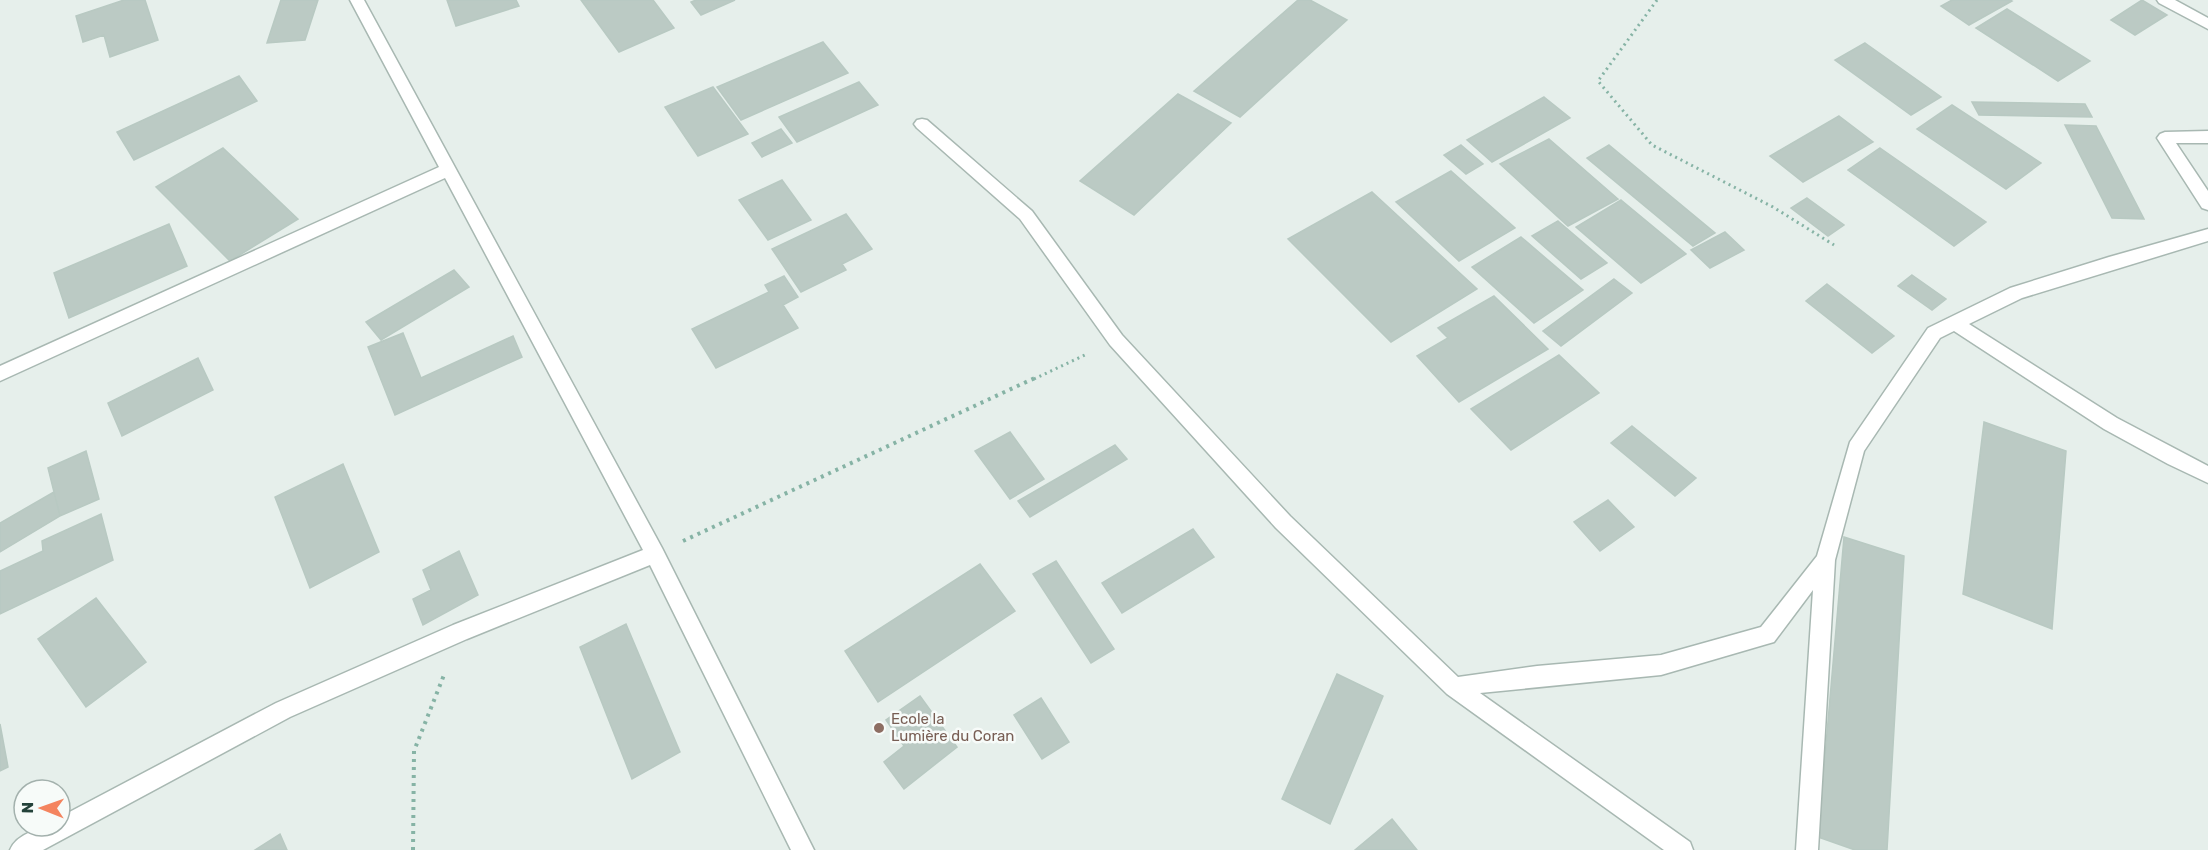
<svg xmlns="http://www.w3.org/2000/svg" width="2208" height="850" viewBox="0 0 2208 850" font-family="Rubik,sans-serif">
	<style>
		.building { fill: #bbcac4; stroke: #b8c9c2; stroke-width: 1.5 }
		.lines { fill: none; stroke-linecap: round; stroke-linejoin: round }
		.minor-casing { stroke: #a8b8b2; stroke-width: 3 }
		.path-far1 { stroke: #86b3a5; stroke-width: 3; stroke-dasharray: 2 4; stroke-linecap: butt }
		.path { stroke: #86b3a5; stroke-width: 4; stroke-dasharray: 3 5; stroke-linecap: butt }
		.minor { fill: #fff; fill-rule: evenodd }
		.education-dot { fill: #8d6e63; stroke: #f7fbf9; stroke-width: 2 }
		.labels { text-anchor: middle; stroke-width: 5; stroke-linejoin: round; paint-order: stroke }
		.education-label { font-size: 15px; fill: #785e54; stroke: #f7fbf9; text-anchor: start }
	</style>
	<rect width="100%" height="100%" fill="#e6efeb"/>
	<path class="building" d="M124,0H145L158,40L110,57L104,35L83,42L76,16Z
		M281,0H318L305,40L267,43Z
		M447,0H516L519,6L456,26Z
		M581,0H653L674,28L619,52Z
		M696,0H735L701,15L691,2Z
		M1298,0H1310L1347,20L1240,117L1194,91Z
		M1952,0H2010L2012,1L1969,25L1941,6Z
		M2142,0L2167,15L2135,35L2111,20Z
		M2007,9L2090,61L2058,81L1976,28Z
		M823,42L848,73L741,120L717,87Z
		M1865,43L1941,97L1911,115L1835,60Z
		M239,76L257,101L134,160L117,132Z
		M859,82L878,105L797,142L779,117Z
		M713,87L748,134L698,156L665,107Z
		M1178,94L1231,123L1134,215L1080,181Z
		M1544,97L1570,118L1492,162L1467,140Z
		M1972,102L2085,104L2092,117L1979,115Z
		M1952,105L2041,163L2006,189L1917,129Z
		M1839,116L1873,142L1803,182L1770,156Z
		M2065,125L2096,126L2144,219L2112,218Z
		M781,129L792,143L762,157L752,143Z
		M1549,139L1618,199L1568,226L1500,164Z
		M1461,145L1483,164L1466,174L1444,155Z
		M1609,145L1715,233L1693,246L1587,158Z
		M223,148L298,219L230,261L156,187Z
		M1880,148L1986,222L1954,246L1848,170Z
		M1451,171L1515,228L1459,261L1396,202Z
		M782,180L811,220L768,240L739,200Z
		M1372,192L1477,289L1391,342L1288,239Z
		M1807,198L1844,225L1828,236L1791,208Z
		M1621,200L1686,254L1641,283L1576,227Z
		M846,214L872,249L842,264L846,270L801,292L772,249Z
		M1558,221L1607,263L1581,279L1532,236Z
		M169,224L187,266L69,318L54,273Z
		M1725,232L1744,250L1710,268L1691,250Z
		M1521,237L1583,290L1534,323L1472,267Z
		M454,270L469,287L381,340L366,322Z
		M1912,275L1946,299L1932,310L1898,286Z
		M784,276L798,297L783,305L798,328L716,368L692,329L769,292L765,285Z
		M1614,279L1632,293L1561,346L1543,331Z
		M1827,284L1894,336L1872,353L1806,301Z
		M1494,296L1548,349L1459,402L1417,356L1448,338L1438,328Z
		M403,333L421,378L513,336L522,357L395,415L368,347Z
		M1559,355L1599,393L1511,450L1471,409Z
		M198,358L213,390L122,436L108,403Z
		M1984,422L2066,451L2052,629L1963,594Z
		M1632,426L1696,478L1675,496L1611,443Z
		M1010,432L1044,479L1010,499L975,451Z
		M1115,445L1127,459L1030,517L1018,501Z
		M86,451L99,499L60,516L48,468Z
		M343,464L379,552L310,588L275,497Z
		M54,492L60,516L0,552V523Z
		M1608,500L1634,527L1600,551L1574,522Z
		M101,514L113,560L0,614V571L43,551L42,541Z
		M1193,529L1214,557L1122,613L1102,583Z
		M1844,537L1904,556L1887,850H1855L1818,837Z
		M459,551L478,595L423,625L413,599L431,590L423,570Z
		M1056,561L1114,649L1091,663L1033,574Z
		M980,564L1015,611L878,702L845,651Z
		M96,598L146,662L86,707L38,639Z
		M626,624L680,752L632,779L580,647Z
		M1337,674L1383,696L1330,824L1282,799Z
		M920,696L957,747L904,789L884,762L904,746L886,720Z
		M1041,698L1069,742L1042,759L1014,715Z
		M0,724L8,767L0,771Z
		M1392,819L1417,850H1355Z
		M280,834L287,850H255Z"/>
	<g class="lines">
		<defs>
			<path id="minor" d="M350,0H364L662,548L814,850H791L650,565L467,639L290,717L43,850H10C17,833 43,826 60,826V817L276,703L453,625L643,550L445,178L0,381V366L439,167Z
				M2157,0H2175L2208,18V29L2159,3Z
				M922,119L927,120L1032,211L1122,335L1290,516L1458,677L1537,666L1661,655L1761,627L1817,556L1850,442L1928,328L2010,288L2109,257L2208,229V241L2022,298L1969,324L2117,418L2208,466V483L2168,464L2104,429L1954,331L1940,338L1864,451L1835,560L1818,850H1796L1813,590L1774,642L1767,644L1661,675L1480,693L1690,842L1693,850H1664L1447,694L1276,528L1110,345L1020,219L917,128L914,124L917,120Z
				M2208,131V143H2176L2208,191V210L2202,208L2157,138L2160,134L2165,132Z"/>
		</defs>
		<use href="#minor" class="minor-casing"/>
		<path class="path-far1" d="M1657,0L1598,81L1652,145L1773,207L1834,245
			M1034,379L1087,354"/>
		<path class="path" d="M683,541L1037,377
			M413,850L414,751L444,675"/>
		<use href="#minor" class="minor"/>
	</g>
	<circle class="education-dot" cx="879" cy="728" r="6"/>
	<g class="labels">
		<g class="education-label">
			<text x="891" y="724">Ecole la<tspan x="891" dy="17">Lumière du Coran</tspan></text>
		</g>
	</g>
	<g transform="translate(42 808) rotate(271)"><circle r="28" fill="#f7fbf9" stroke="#a3b1ad" stroke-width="1.5"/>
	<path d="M0-4.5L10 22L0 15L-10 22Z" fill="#f4845f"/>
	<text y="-9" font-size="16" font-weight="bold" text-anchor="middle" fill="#24423a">N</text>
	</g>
</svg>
